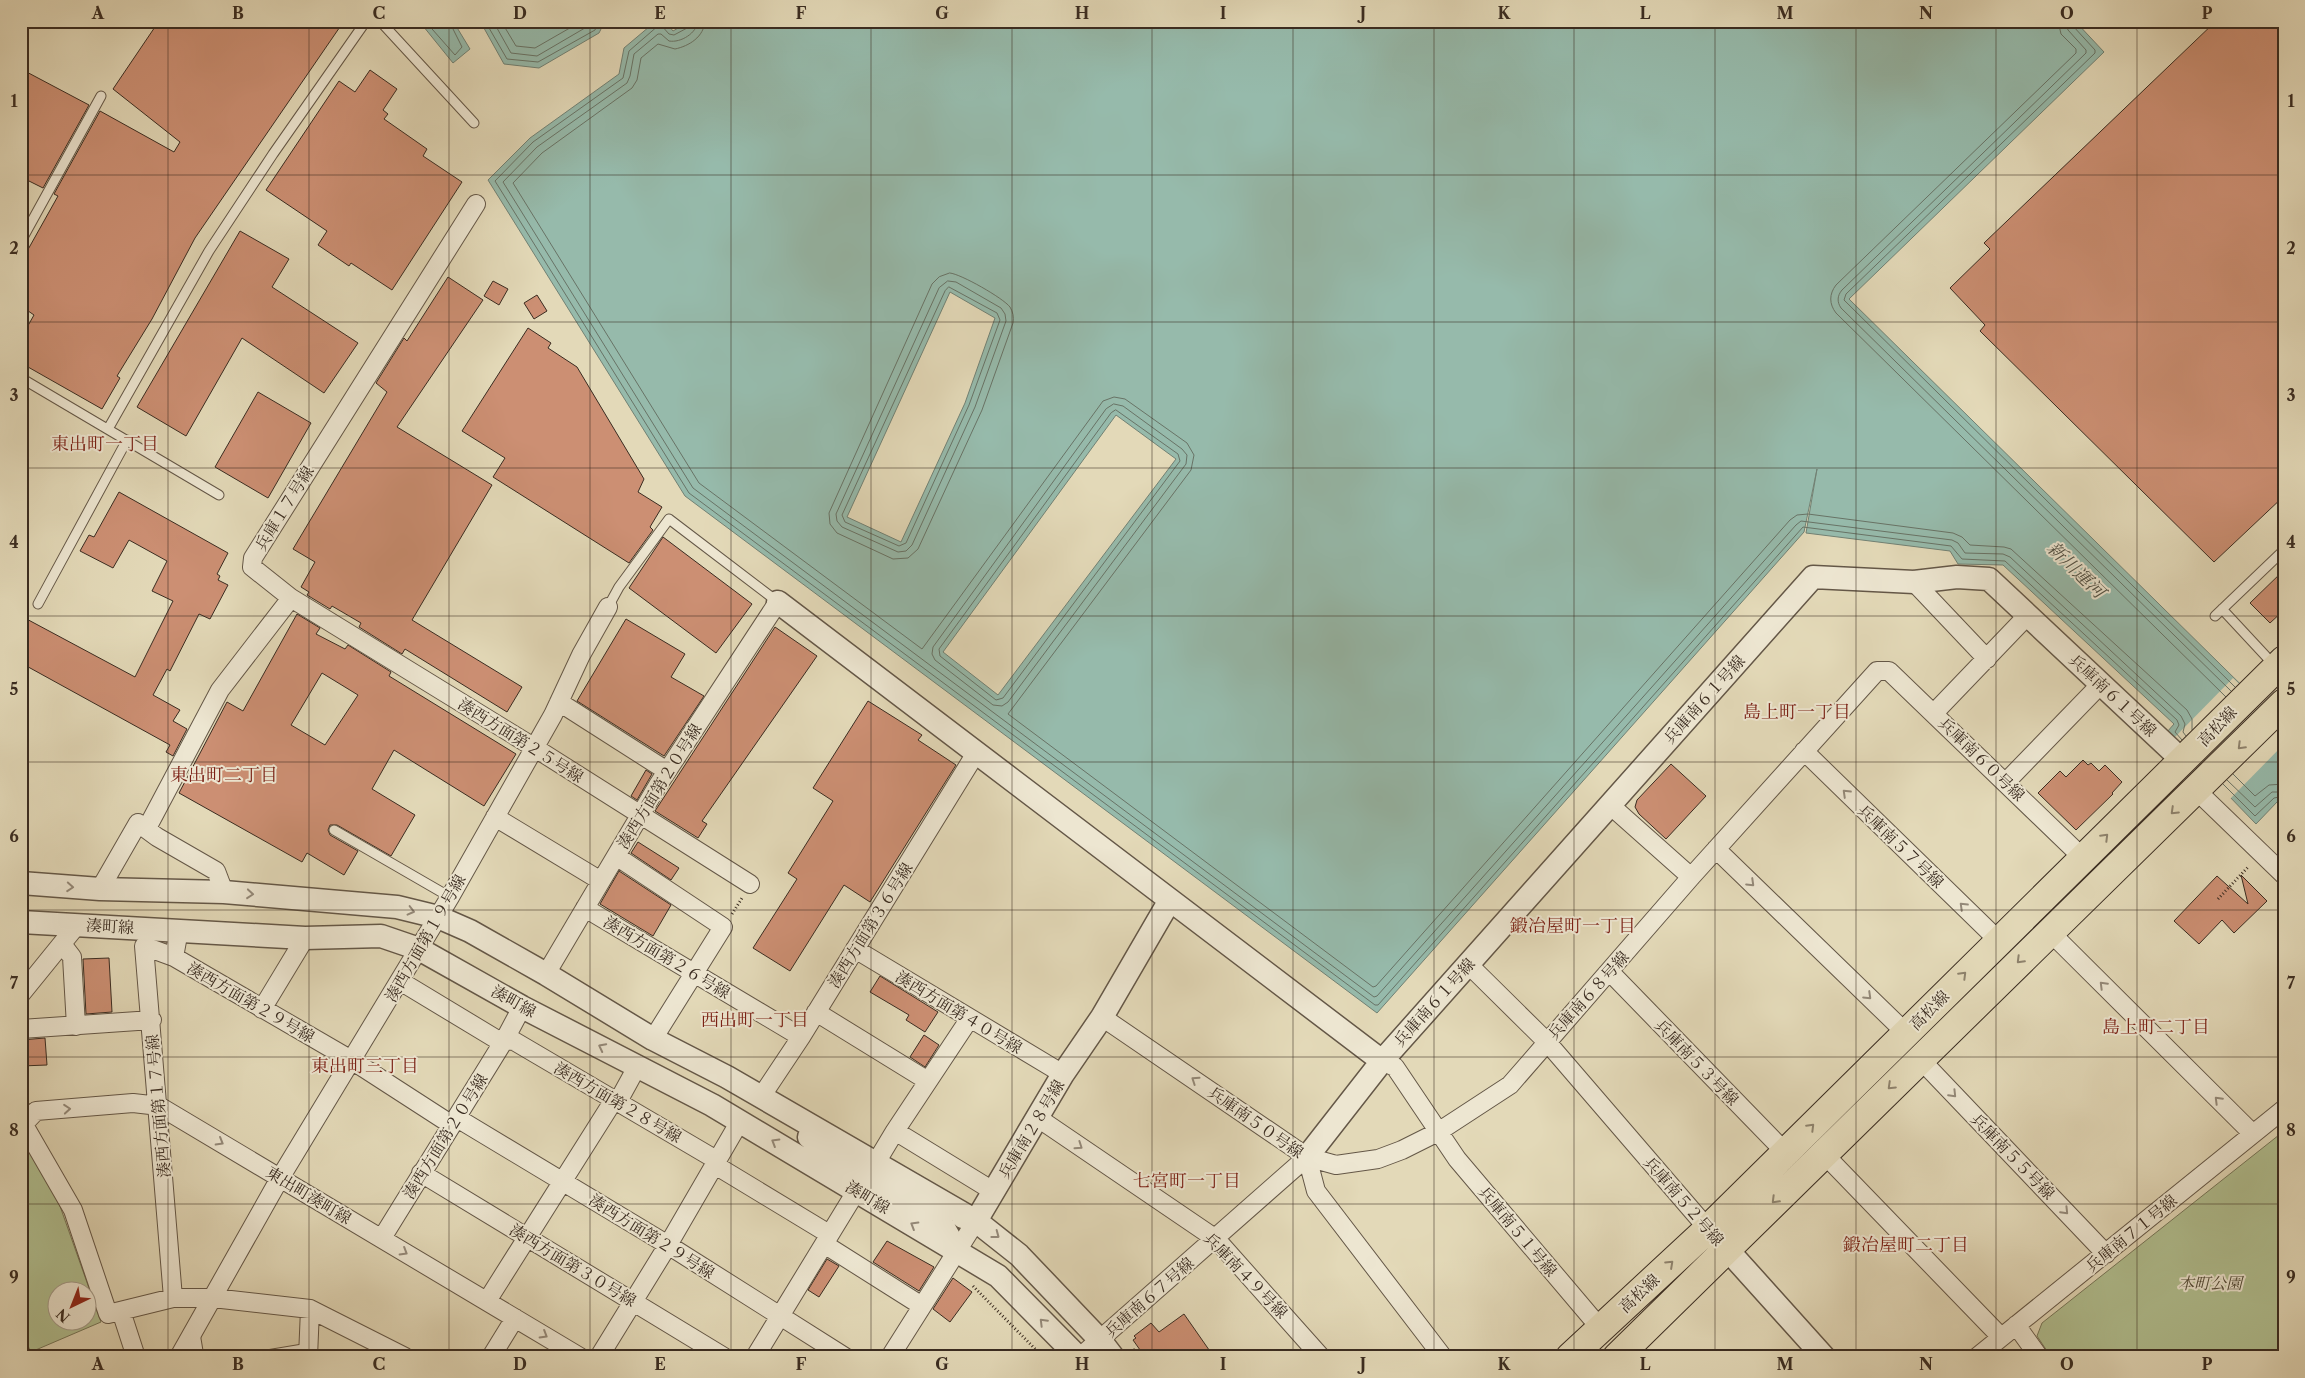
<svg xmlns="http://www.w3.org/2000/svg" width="2305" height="1378" viewBox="0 0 2305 1378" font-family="'Libre Caslon Text','Noto Serif JP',serif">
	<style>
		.green { fill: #b1c091; stroke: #767659; fill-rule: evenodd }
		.water { fill: #96baab; stroke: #718174; fill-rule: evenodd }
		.pier { fill: #e3d9b8 }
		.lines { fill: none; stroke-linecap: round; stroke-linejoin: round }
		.shore { stroke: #687366; stroke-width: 1 }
		.building { fill: #cc8f73; stroke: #3a2c21; fill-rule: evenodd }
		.service-casing { stroke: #645747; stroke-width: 11 }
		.minor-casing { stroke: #645747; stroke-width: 20 }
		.tertiary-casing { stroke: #645747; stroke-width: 25 }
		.primary-casing { stroke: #3a2c21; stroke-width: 30 }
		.path { stroke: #3a2c21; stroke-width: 3; stroke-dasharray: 1 2.5; stroke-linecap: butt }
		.service { stroke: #ede6d1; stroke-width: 9 }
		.minor { stroke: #ede6d1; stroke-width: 18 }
		.tertiary { stroke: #ede6d1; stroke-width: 22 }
		.primary { stroke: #e3d9b8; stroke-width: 28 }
		.oneway { stroke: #8e826c }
		.oneway2 { stroke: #948979 }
		.grid { fill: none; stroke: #3a2c21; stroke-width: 1; stroke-opacity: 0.55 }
		.labels { text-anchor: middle; stroke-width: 4; stroke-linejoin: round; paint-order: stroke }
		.street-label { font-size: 16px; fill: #3a2c21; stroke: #ede6d1 }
		.park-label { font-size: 16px; font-style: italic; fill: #524a37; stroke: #ede6d1 }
		.neighbourhood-label { font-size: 18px; fill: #7a1f14; stroke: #ede6d1 }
		.water-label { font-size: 18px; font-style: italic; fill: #515044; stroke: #ede6d1 }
		.neatline { fill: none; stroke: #3a2c21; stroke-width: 2 }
		.grid-label { font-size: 16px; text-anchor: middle; font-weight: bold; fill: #3a2c21 }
	</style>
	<rect width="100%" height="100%" fill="#e3d9b8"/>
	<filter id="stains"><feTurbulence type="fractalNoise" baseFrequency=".004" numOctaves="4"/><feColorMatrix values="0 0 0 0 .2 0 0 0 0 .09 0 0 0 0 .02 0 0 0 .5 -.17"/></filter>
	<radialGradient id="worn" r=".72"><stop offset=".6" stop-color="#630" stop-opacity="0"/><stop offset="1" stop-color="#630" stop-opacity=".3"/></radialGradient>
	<path class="green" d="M2284,1131V1357H2051L2037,1336L2042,1323Z
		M28,1138L55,1192L101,1322L31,1352L21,1332V1143ZM58,1290H88V1320H58Z"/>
	<path class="water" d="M419,21H453L470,49L453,63Z
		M480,21H605L599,33L539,68L504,64Z
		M656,21H665L673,31L690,21H2075L2104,52L1849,299L2284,727V807L2278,801L2256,824L2167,732L2174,724L2003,565L1958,564L1950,551L1806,533L1817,469L1804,532L1377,1013L685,496L488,180L530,138L619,74L624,48ZM950,292L995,318L965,403L901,542L847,517ZM1116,415L1176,459L998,695L943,652Z"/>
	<path class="pier" d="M2233,678L2284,726V744L2230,799L2174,738Z"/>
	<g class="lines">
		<path class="shore" d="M425,21L455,55L462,47L449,21
			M485,21L507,59L538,62L595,30L599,21
			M493,21L511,53L537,56L590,25L592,21
			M501,21L516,46L535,48L582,21
			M691,21L689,27L674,35L669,34L661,25H659L629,51L623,78L533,142L495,181L689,493L1375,1005H1378L1803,527L1951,546L1962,559L2005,561L2177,720L2179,725L2175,732L2182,740
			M698,21C697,33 681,43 669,41L661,34H658L634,54L630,76L627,83L537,147L503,182L693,488L1374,997L1377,996L1796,525L1801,521L1952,540L1958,543L1965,553L2003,554L2010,557L2181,716L2185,724L2183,732L2186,736
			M705,21C704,37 689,46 675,49L658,44L641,58L637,80L632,88L542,153L513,183L699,483L922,649L1103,401L1114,397L1125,399L1187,443L1194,455L1191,470L1008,714L1373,987L1376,986L1790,520L1797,515L1808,514L1953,533L1962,537L1970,545L2004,547L2011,549L2187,710L2192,719V730
			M2058,21L2061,34L2076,49V53L1836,285C1829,294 1829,304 1836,313L2226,697
			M2065,21L2068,30L2086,50V53L1842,290C1837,296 1837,302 1841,308L2231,691
			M2072,21L2073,26L2095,50V53L1846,294L1844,300L2235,687
			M950,273C961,274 1003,298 1010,307C1013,312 1014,317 1013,323L982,410L918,549L908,558L893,559L837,533L830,524L829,513L932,284L939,277Z
			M948,281L956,282L1001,308L1005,314L1006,321L975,407L912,545L906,551L898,552L842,527L837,521L836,514L939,288Z
			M949,287L997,313L1000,320L969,405L906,543L899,546L845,522L842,515L945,291Z
			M1114,404L1123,406L1182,449L1187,455L1186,464L1008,702L1002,706L993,705L935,660L932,654L933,647L1106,409Z
			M1116,410L1178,454L1180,461L1003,698L996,700L940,656L939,649L1111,413Z
			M2233,774L2255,796L2269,785L2284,784
			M2227,780L2255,807L2272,792H2284
			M2223,784L2255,816L2274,798L2279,797L2284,800"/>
	</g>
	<path class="building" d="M159,21H344L195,238L152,319L117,376L120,378L102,409L21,363V338L34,315L21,306V262L58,196L54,194L100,111L174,152L180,142L113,89Z
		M2216,21H2284V496L2214,562L1980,331L1985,325L1950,288L1990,249L1984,243Z
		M21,69L89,105L43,188L21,177Z
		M370,70L397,89L383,110L388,114L384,119L427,149L423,156L462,182L392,290L351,263L349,266L318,245L327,231L266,190L339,81L355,92Z
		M240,231L289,259L272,287L358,343L324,393L242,338L186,436L137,407Z
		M448,277L483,300L397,427L492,485L412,620L522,687L507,712L405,649L402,654L359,627L361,623L332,606L330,609L307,595L309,592L301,587L315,562L293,549L387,392L376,383L404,338L407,341Z
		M493,281L508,289L499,305L484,296Z
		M537,295L547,311L534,319L524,303Z
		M528,328L551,343L548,348L577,367L644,479L638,492L662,507L650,527L653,530L629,563L493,477L505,458L462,431Z
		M258,392L311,423L268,498L215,467Z
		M119,492L228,553L217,574L220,576L218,580L228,585L210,619L199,614L170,671L167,669L153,695L180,710L173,721L187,729L173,756L166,752L170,745L21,663V616L135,677L173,601L152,591L167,561L129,540L113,568L80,551L89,535L94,537Z
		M663,537L752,604L716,653L629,588Z
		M2284,570V610L2270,623L2250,603Z
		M297,614L320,628L316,634L345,649L348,645L391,672L389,676L516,754L484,806L394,750L372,789L415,815L391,856L337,825H330L328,830L330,835L358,851L344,875L307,853L302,862L179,793L227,702L243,711ZM322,673L358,695L325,745L291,725Z
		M626,619L685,654L671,677L704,696L664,756L577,701Z
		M775,627L817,656L702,821L707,824L698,838L655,811Z
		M868,701L922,735L918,740L956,765L870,902L844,885L790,971L753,948L797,879L788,873L833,801L813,788Z
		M2083,760L2088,765L2091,763L2099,771L2105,765L2122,782L2112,793L2113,794L2076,830L2038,793L2060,771L2066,777Z
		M1671,764L1706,796L1666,839L1639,814L1635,807L1637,800Z
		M646,770L652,774L637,800L631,796Z
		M638,842L679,868L671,880L631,853Z
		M619,871L671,905L653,936L600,904Z
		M2241,875L2267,901L2234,933L2222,920L2199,944L2174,921L2217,876L2248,904Z
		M109,958L112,1012L86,1014L83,959Z
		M880,976L938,1012L925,1032L906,1020L909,1015L870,992Z
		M924,1035L939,1045L925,1067L910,1057Z
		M45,1038L47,1065L21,1066V1040Z
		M887,1241L934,1267L919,1291L873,1262Z
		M827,1259L839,1266L819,1297L808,1290Z
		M953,1278L972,1292L950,1322L933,1309Z
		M1184,1314L1214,1357H1145L1133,1340L1136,1338L1134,1336L1151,1323L1159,1332Z"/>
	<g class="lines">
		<defs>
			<path id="service" d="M380,21L474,123
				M21,241L101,96
				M21,378L219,495
				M108,429L209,251L273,154L366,21
				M38,604L127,440
				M608,607L619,587L669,519L778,602
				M2222,609L2275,666
				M2215,616L2284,550
				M334,830L450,897
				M195,1333L199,1357
				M254,1357L309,1348"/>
			<path id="minor" d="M476,204L253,558L252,567L291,598L535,748L750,884
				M1914,582L1987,659
				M559,702L667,771
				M1934,713L2028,615
				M1804,751L1998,940
				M2006,782L2101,684
				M2196,790L2284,875
				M1610,805L1691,877
				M495,817L601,881
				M147,828L220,690L291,598
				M1716,849L1906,1033
				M616,856L723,927L653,1039
				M100,889L138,823L157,837L216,871L224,892
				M585,908L801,1037
				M179,930L174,957L353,1061L452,1125
				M2049,931L2253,1134
				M62,944L72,957L76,1026
				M855,949L1063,1074
				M1468,964L1547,1042L1708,1229
				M1610,972L1785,1152
				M546,974L658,785L778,602
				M400,981L496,1039L514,1041L713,1158L720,1168L829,1234
				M21,994L77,925
				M262,1009L305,938
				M816,1012L928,1081
				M1102,1017L1307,1157L1336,1165L1378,1159L1402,1150L1438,1132L1510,1085L1691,877L1877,671H1889L2083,858
				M21,1029L152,1020
				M1920,1059L2106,1254
				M1382,1061L1395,1067L1457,1159L1601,1329
				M761,1097L801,1037L976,753
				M21,1109L24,1125L73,1210L108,1314L173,1298H213L310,1309L405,1357
				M457,1118L668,1245L845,1357
				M1038,1118L1216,1239L1321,1357
				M21,1127L36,1111L133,1103L159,1106L580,1357
				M895,1131L993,1191
				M1823,1153L2001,1337
				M1307,1157L1316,1191L1443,1357
				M877,1161L895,1131L970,1018
				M421,1173L724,1357
				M382,1238L505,1039L522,1007
				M824,1244L922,1306
				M173,1298L144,946L174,957
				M487,1301L612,1103L621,1096L638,1065
				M121,1311L136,1357
				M2016,1325L2039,1357
				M179,1357L280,1178L450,897L553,715L581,655L608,607
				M308,1357L310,1309
				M491,1357L515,1318
				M599,1357L668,1245L740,1121
				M755,1357L857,1190
				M890,1357L976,1221
				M1080,1357L1307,1157
				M1977,1357L2284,1109"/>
			<path id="tertiary" d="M778,602L1382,1061
				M21,883L100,889L224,892L397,907L438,917L470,931L546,974L653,1039L727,1077L976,1221L1019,1255L1100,1340L1113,1357
				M21,922L305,938L381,936L419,949L522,1007L712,1105L998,1276L1078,1357
				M809,1137L851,1169L939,1219L957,1251
				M1307,1157L1382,1061L1813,577L1914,582L1957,577L1989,579L2182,760
				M963,1217L976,1221L1063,1074L1102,1017L1170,900
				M1716,1237L1824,1357"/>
			<path id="primary" d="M1570,1357L1708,1229L2284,660
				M1617,1357L2284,703"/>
		</defs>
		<use href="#service" class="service-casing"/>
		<use href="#minor" class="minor-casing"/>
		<use href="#tertiary" class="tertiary-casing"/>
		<use href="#primary" class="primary-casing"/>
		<path class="path" d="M2218,899L2249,866
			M732,914L742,898
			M973,1286L1043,1357
			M1133,1349L1138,1357"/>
		<use href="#service" class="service"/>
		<use href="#minor" class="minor"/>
		<use href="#tertiary" class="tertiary"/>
		<use href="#primary" class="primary"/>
	</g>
	<defs><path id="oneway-chevron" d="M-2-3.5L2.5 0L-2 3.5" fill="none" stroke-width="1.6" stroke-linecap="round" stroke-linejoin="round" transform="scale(1.25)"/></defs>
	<g class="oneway">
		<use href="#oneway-chevron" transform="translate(2241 746) rotate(135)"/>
		<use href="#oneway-chevron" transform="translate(2174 811) rotate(136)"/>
		<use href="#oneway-chevron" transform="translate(2105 837) rotate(-45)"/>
		<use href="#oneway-chevron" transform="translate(2020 960) rotate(135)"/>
		<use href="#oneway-chevron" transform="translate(1963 975) rotate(-45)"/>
		<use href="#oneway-chevron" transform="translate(1891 1086) rotate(136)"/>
		<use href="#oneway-chevron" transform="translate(1811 1127) rotate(-45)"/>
		<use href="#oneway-chevron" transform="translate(1775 1200) rotate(135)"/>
		<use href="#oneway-chevron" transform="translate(1670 1264) rotate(-43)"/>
	</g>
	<g class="oneway2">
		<use href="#oneway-chevron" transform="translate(1846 793) rotate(-136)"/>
		<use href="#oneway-chevron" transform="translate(1751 883) rotate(44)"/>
		<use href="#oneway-chevron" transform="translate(70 887) rotate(4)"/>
		<use href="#oneway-chevron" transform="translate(250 894) rotate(5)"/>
		<use href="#oneway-chevron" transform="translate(1963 906) rotate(-136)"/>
		<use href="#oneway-chevron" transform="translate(411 911) rotate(14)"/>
		<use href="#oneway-chevron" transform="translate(2103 985) rotate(-135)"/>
		<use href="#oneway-chevron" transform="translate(1868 996) rotate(44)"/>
		<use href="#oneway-chevron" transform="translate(602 1047) rotate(-153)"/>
		<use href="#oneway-chevron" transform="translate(1195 1080) rotate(-146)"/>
		<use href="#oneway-chevron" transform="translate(1953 1094) rotate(46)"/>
		<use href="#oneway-chevron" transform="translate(2218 1100) rotate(-135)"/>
		<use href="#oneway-chevron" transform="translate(67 1109) rotate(-5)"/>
		<use href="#oneway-chevron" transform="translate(220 1142) rotate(30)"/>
		<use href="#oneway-chevron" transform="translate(775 1142) rotate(-149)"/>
		<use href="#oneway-chevron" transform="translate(1079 1146) rotate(34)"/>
		<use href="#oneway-chevron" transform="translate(2065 1211) rotate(46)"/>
		<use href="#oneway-chevron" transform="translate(914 1225) rotate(-149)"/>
		<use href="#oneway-chevron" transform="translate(996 1235) rotate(37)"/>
		<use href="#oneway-chevron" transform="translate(404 1252) rotate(31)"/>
		<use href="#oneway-chevron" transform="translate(1043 1322) rotate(-135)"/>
		<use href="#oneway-chevron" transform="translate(544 1335) rotate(31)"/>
	</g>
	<path class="grid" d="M168,21V1357M309,21V1357M449,21V1357M590,21V1357M731,21V1357M871,21V1357M1012,21V1357M1152,21V1357M1293,21V1357M1434,21V1357M1574,21V1357M1715,21V1357M1856,21V1357M1996,21V1357M2137,21V1357M21,175H2284M21,322H2284M21,468H2284M21,616H2284M21,762H2284M21,910H2284M21,1057H2284M21,1204H2284"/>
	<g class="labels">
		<g class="street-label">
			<text transform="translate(284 508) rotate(-58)" y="6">兵庫１７号線</text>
			<text transform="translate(2113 695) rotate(43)" y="6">兵庫南６１号線</text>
			<text transform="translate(1704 699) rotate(-48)" y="6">兵庫南６１号線</text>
			<text transform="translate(2217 726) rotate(-46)" y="6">高松線</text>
			<text transform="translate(521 740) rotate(32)" y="6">湊西方面第２５号線</text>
			<text transform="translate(1982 759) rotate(44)" y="6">兵庫南６０号線</text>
			<text transform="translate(659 786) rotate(-58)" y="6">湊西方面第２０号線</text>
			<text transform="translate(1901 846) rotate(44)" y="6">兵庫南５７号線</text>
			<text transform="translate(870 925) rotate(-58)" y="6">湊西方面第３６号線</text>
			<text transform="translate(110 926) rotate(3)" y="6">湊町線</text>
			<text transform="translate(425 938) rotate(-60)" y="6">湊西方面第１９号線</text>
			<text transform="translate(667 957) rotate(31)" y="6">湊西方面第２６号線</text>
			<text transform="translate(1588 995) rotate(-48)" y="6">兵庫南６８号線</text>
			<text transform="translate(514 1001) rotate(29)" y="6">湊町線</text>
			<text transform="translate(251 1002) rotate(30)" y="6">湊西方面第２９号線</text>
			<text transform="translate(1434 1002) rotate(-48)" y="6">兵庫南６１号線</text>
			<text transform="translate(1929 1010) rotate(-45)" y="6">高松線</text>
			<text transform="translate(959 1012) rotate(31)" y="6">湊西方面第４０号線</text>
			<text transform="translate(1697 1062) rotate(46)" y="6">兵庫南５３号線</text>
			<text transform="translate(618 1102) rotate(30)" y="6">湊西方面第２８号線</text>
			<text transform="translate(158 1106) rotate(-95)" y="6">湊西方面第１７号線</text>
			<text transform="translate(1256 1122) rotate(35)" y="6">兵庫南５０号線</text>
			<text transform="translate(1031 1129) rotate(-59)" y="6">兵庫南２８号線</text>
			<text transform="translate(445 1136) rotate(-58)" y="6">湊西方面第２０号線</text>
			<text transform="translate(2013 1156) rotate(46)" y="6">兵庫南５５号線</text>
			<text transform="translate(309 1195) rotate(31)" y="6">東出町湊町線</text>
			<text transform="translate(868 1197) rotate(31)" y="6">湊町線</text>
			<text transform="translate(1684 1201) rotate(49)" y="6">兵庫南５２号線</text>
			<text transform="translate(1518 1231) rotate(50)" y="6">兵庫南５１号線</text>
			<text transform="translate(2131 1233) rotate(-39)" y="6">兵庫南７１号線</text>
			<text transform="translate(652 1236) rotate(32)" y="6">湊西方面第２９号線</text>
			<text transform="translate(573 1265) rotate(31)" y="6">湊西方面第３０号線</text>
			<text transform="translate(1246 1275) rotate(46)" y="6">兵庫南４９号線</text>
			<text transform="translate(1639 1293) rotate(-43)" y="6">高松線</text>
			<text transform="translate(1149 1297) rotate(-41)" y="6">兵庫南６７号線</text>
		</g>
		<g class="park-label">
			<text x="2210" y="1289">本町公園</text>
		</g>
		<g class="neighbourhood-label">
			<text x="105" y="450">東出町一丁目</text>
			<text x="1797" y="718">島上町一丁目</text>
			<text x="224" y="781">東出町二丁目</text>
			<text x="1573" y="932">鍛冶屋町一丁目</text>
			<text x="755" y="1026">西出町一丁目</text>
			<text x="2156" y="1033">島上町二丁目</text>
			<text x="365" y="1072">東出町三丁目</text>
			<text x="1187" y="1187">七宮町一丁目</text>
			<text x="1906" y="1251">鍛冶屋町二丁目</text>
		</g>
		<g class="water-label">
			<text transform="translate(2076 570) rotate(44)" y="6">新川運河</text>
		</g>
	</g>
	<rect width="2305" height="1378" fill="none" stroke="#e3d9b8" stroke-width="55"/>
	<g transform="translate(72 1306) rotate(223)"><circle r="24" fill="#ede6d1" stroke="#a59c8b"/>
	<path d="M0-4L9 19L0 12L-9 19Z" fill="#8f2418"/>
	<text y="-8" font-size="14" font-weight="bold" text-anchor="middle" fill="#3a2c21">N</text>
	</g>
	<rect x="28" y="28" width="2250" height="1322" class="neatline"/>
	<g class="grid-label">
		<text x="98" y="19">A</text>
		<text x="238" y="19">B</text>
		<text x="379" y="19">C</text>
		<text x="520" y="19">D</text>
		<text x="660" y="19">E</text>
		<text x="801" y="19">F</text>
		<text x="942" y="19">G</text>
		<text x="1082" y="19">H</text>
		<text x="1223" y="19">I</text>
		<text x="1363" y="19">J</text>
		<text x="1504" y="19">K</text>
		<text x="1645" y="19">L</text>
		<text x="1785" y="19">M</text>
		<text x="1926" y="19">N</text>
		<text x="2067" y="19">O</text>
		<text x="2207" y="19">P</text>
		<text x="14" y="107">1</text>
		<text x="2291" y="107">1</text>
		<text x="14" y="254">2</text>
		<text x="2291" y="254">2</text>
		<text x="14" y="401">3</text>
		<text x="2291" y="401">3</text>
		<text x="14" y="548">4</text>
		<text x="2291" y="548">4</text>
		<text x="14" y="695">5</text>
		<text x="2291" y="695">5</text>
		<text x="14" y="842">6</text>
		<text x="2291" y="842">6</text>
		<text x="14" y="989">7</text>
		<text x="2291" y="989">7</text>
		<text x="14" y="1136">8</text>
		<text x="2291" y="1136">8</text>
		<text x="14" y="1283">9</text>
		<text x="2291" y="1283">9</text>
		<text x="98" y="1370">A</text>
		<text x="238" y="1370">B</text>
		<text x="379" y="1370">C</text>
		<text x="520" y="1370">D</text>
		<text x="660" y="1370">E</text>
		<text x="801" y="1370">F</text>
		<text x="942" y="1370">G</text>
		<text x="1082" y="1370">H</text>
		<text x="1223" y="1370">I</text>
		<text x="1363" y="1370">J</text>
		<text x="1504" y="1370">K</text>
		<text x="1645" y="1370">L</text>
		<text x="1785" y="1370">M</text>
		<text x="1926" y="1370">N</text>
		<text x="2067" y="1370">O</text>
		<text x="2207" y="1370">P</text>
	</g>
	<rect width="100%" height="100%" filter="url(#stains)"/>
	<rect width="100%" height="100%" fill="url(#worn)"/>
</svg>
